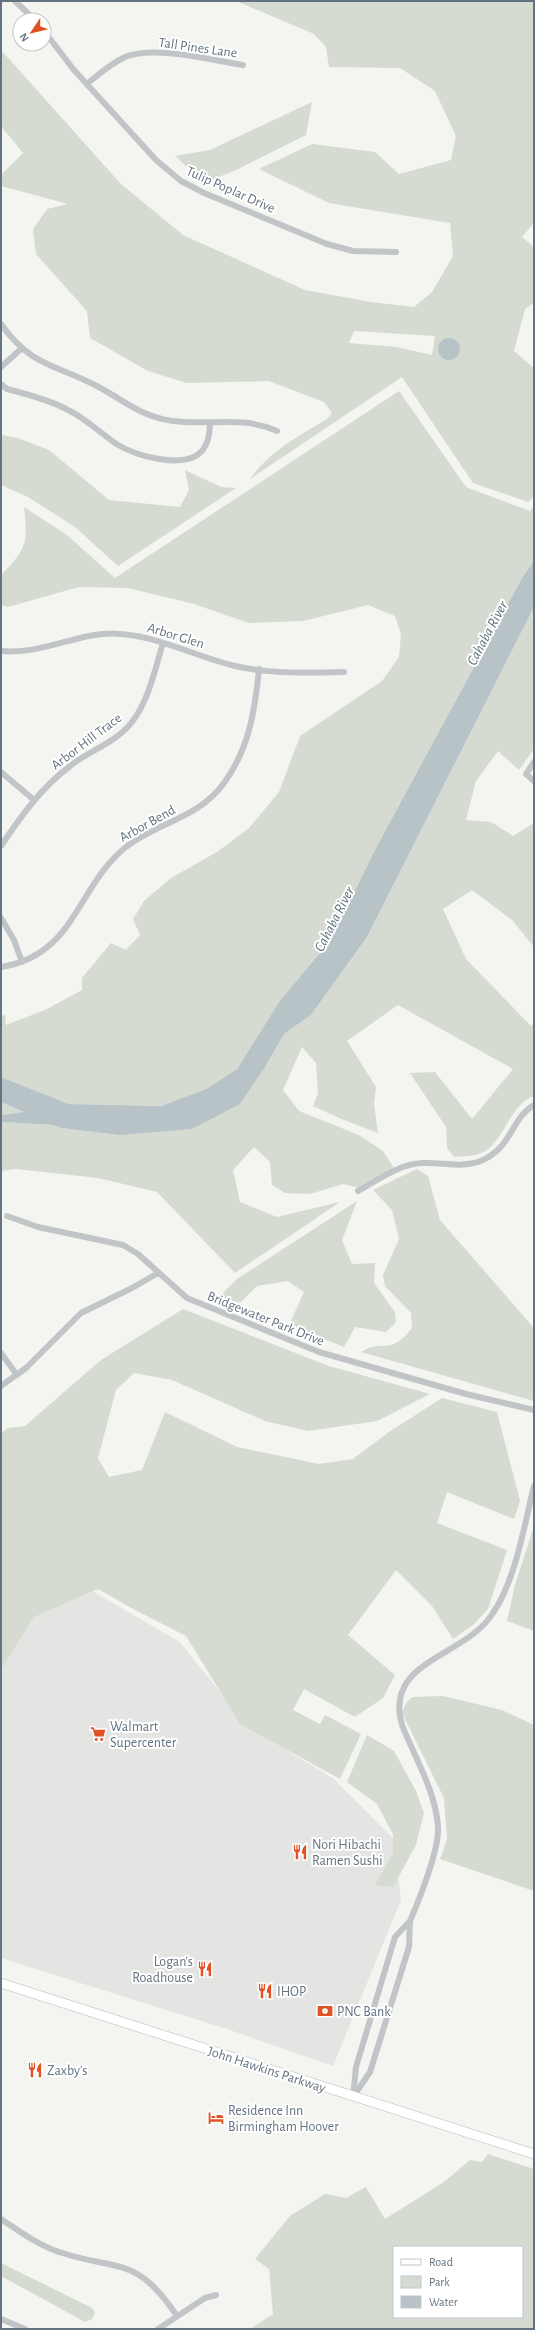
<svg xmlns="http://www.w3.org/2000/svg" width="535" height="2330" viewBox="0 0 535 2330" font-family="'Alegreya Sans',sans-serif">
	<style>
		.built { fill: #e4e5e3 }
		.green { fill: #d5dbd1; fill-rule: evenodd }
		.water { fill: #b8c3c7 }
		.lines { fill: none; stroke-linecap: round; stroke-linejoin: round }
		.secondary-casing { stroke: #b4b8bc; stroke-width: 10 }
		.minor { stroke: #c1c5c8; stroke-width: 6 }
		.secondary { stroke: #fff; stroke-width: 9 }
		.labels { text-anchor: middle; stroke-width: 4; stroke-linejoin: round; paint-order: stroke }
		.street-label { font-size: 14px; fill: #637381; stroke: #fff }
		.poi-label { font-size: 14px; fill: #637381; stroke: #fff; text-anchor: start }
		.water-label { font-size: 15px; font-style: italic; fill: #5f767f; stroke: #fff }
	</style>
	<rect width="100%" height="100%" fill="#f4f4f0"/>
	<path class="built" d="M94,1592L180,1642L247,1726L334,1779L394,1839L401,1900L333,2066L227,2029L1,1958V1641L34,1608Z"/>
	<path class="green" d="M236,1H534V223L522,237L534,247V303L525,309L514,351L534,368V497L528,502L473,483L402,377L250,479C270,451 299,436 327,419L332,413L324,402L269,381L187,383L148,371L90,338L87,311L36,254L33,229L47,209L68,204L1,186V175L23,153L1,126V50L121,184L183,235L305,290L371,302L414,307L432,292L453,256L450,223L329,203L259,169L312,144L375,152L399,174L451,160L456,136L435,91L400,68L329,67L326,47L314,34ZM354,331L435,336L432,355L397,347L349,343Z
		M312,102L306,135L236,170L204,183L175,156L210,150Z
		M399,391L466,487L530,511L534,506V561L522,578L376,848L330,941L279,1002L237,1069L206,1089L161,1106L69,1104L1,1077V1016L5,1015L6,1025L45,1010L82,990V978L111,943L126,950L140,935L133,919L144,901L171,878L217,852L249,828L279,792L300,736L382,681L399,657L401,634L395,616L368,605L303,621L249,623L194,604L128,588L79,587L8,607L1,605V575C27,549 28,543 24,507L67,535L115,578Z
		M1,435L18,438L49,450L109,500L180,507L189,490L185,470L221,487L236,488L118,566L75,527L28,497L1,485Z
		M534,607V749L519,770L498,751L476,781L466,820L491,822L513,836L534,823V947L512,920L472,890L443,909L466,959L531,1026L534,1023V1096C509,1104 504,1145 479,1154C472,1157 461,1156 454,1157L447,1148L446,1127L410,1073L435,1072L472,1119L513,1069L398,1005L347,1041L376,1087L374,1104L378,1133L339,1118L313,1106L318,1093L316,1063L302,1047L283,1090L299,1111L359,1135L383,1151L394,1168L359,1188L343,1184L310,1194L285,1193L272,1185L270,1162L254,1147L233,1170L240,1202L277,1217L340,1202L235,1273L157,1192L98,1178L15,1169L1,1171V1122L53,1125L61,1128L119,1135L265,1067L284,1034L311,1015L367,937Z
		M1,1102L25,1112L1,1115Z
		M417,1169L428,1176L440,1220L534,1328V1401L361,1352C383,1338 390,1357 412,1328L411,1313L385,1286L383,1275L399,1239L392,1210L373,1190Z
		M357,1201L342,1240L352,1264L375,1263L374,1283L395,1312L396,1322L386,1332L355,1327L344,1347L289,1325L304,1292L288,1281L257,1286L240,1303L219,1297L237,1279Z
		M183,1309L329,1366L430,1394L377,1421L308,1431L265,1421L172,1380L134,1373L116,1390L98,1458L109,1477L142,1470L165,1412L237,1447L319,1464L353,1459L389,1432L442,1398L497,1412L520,1501L514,1519L447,1492L437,1523L507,1550L488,1609L473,1625L453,1639L432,1606L396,1570L348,1635L395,1675L383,1698L355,1717L304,1689L293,1710L320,1724L325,1715L361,1734L340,1779L240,1724L186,1636L135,1610L98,1589L34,1617L1,1669V1433L8,1428L25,1426L101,1360Z
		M534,1526V1631L507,1621L515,1585Z
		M443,1696L502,1710L534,1725V1891L440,1859L447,1840L444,1798L402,1713L406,1703L412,1697Z
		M367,1735L394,1751L416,1791L424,1813L416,1845L393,1887L375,1885L393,1853V1834L377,1804L347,1782Z
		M488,2154L534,2169V2329H250L273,2314L269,2269L255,2259L290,2216L325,2194L346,2198L366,2187L385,2219L444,2182L470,2160L482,2162ZM394,2247H522V2317H394Z
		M1,2263L92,2308L95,2313L92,2319L85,2322L1,2276Z"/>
	<path class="water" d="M438 349a11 11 0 1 1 22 0a11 11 0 1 1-22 0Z
		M534,561V607L367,937L311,1015L284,1034L265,1067L240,1104L192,1129L119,1135L61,1128L53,1125L1,1122V1115L24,1112L1,1102V1077L69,1104L161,1106L206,1089L237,1069L279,1002L330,941L376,848L522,578Z"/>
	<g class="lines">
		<defs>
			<path id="secondary" d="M1,1983L534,2154"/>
		</defs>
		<use href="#secondary" class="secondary-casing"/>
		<path class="minor" d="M15,1L35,20
			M44,31L74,70L156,160L181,181L204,193L327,244L353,251L396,252
			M87,84C99,74 110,64 125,57C154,45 211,60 243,65
			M1,324C30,365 53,364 93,384C123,399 138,416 173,421C210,426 241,415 277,431
			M1,367L21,349
			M1,384L7,389C27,394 50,400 68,410C87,419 101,434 118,445C137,456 185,470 202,451C209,443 210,432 210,422
			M1,651C46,655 80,630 121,634C161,637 196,657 235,666C270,674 309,673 344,672
			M534,762L526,774L534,781
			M1,772L34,800
			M1,846C21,816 41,788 70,766C90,750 116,743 132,722C149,700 155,669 163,643
			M1,918L14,940L22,962
			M1,967C76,955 76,887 126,847C158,822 199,818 224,783C249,749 255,710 259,669
			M358,1191C378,1180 399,1164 422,1163C443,1162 462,1169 483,1160C513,1146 511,1118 534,1105
			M7,1216L38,1227L123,1245L138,1254L187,1298L319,1352L466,1394L534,1410
			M1,1353L17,1375
			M1,1386L26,1368L81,1313L132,1288L158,1273
			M410,1921C419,1900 440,1848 438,1826C435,1790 415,1758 402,1725C383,1660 465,1658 493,1613C516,1579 524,1526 534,1486
			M410,1921L409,1947L370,2072L353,2097L356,2067L395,1937Z
			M1,2219C19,2231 38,2245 59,2252C120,2272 136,2255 177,2316
			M1,2319L25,2329
			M158,2329L205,2298L216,2295"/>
		<use href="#secondary" class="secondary"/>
	</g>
	<defs>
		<symbol id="supermarket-bare" viewBox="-9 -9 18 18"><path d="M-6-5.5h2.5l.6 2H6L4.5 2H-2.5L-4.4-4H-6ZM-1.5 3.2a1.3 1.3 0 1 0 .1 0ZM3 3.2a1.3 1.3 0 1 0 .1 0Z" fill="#e05124" stroke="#fff" stroke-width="2.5" paint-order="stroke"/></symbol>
		<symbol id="restaurant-bare" viewBox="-9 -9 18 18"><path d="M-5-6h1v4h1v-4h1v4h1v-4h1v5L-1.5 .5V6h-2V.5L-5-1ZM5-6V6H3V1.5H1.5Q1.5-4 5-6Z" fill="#e05124" stroke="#fff" stroke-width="2.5" paint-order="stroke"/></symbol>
		<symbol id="bank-bare" viewBox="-9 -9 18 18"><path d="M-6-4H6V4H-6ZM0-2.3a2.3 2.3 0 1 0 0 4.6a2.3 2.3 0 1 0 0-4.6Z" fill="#e05124" stroke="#fff" stroke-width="2.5" paint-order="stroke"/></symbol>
		<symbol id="hotel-bare" viewBox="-9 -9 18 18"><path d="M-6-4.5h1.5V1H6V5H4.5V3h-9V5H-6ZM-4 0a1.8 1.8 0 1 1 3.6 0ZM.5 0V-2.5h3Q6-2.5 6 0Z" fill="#e05124" stroke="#fff" stroke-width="2.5" paint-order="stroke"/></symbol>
	</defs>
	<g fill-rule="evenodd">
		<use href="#supermarket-bare" x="87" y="1723" width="22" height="22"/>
		<use href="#restaurant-bare" x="289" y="1841" width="22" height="22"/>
		<use href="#restaurant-bare" x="194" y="1958" width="22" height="22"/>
		<use href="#restaurant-bare" x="254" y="1980" width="22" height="22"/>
		<use href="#bank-bare" x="314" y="2000" width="22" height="22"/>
		<use href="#restaurant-bare" x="24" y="2059" width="22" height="22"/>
		<use href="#hotel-bare" x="205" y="2107" width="22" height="22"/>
	</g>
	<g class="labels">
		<g class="street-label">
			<text transform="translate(198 47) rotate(8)" y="5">Tall Pines Lane</text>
			<text transform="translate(231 189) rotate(24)" y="5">Tulip Poplar Drive</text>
			<text transform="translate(176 635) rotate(17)" y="5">Arbor Glen</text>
			<text transform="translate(86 741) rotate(-37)" y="5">Arbor Hill Trace</text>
			<text transform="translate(147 823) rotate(-29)" y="5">Arbor Bend</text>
			<text transform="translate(266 1318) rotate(22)" y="5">Bridgewater Park Drive</text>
			<text transform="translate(267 2069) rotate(18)" y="5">John Hawkins Parkway</text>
		</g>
		<g class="poi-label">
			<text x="110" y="1731">Walmart<tspan x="110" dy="16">Supercenter</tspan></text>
			<text x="312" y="1849">Nori Hibachi<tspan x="312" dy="16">Ramen Sushi</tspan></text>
			<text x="193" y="1966" text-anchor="end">Logan's<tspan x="193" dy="16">Roadhouse</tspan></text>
			<text x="277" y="1996">IHOP</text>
			<text x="337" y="2016">PNC Bank</text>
			<text x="47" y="2075">Zaxby's</text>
			<text x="228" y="2115">Residence Inn<tspan x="228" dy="16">Birmingham Hoover</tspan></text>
		</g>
		<g class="water-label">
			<text transform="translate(487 633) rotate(-62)" y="5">Cahaba River</text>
			<text transform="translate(334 919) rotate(-63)" y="5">Cahaba River</text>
		</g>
	</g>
	<rect width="535" height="2330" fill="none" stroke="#637381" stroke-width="4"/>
	<rect x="393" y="2246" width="130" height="72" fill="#ffffff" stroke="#c1c7cd"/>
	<rect x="401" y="2259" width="20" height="6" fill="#ffffff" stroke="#c1c7cd"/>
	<text x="429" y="2266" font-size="12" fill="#637381">Road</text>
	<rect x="401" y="2276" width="20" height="12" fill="#d5dbd1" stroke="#c1c7cd"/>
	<text x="429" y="2286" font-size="12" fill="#637381">Park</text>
	<rect x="401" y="2296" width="20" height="12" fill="#b8c3c7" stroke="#c1c7cd"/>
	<text x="429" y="2306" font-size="12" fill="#637381">Water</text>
	<g transform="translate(32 32) rotate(235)"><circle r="19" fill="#ffffff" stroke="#c1c7cd"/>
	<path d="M0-3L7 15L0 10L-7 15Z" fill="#e05124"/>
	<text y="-6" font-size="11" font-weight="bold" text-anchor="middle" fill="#637381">N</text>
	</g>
</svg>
